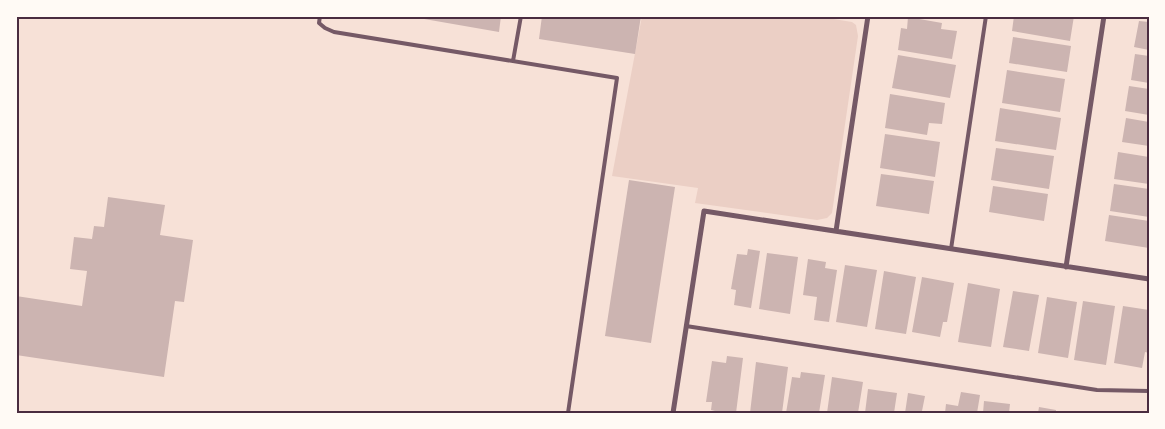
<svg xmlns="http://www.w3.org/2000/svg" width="1165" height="429" viewBox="0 0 1165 429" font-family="'Times New Roman',serif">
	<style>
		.green { fill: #ebcfc5 }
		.building { fill: #ccb4b1 }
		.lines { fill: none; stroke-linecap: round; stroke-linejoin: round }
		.service { stroke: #755966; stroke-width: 4 }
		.minor { stroke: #755966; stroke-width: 5 }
		.neatline { fill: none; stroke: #4a2c40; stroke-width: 2 }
	</style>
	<rect width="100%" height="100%" fill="#f7e1d7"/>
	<path class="green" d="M642,16H815L852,22L856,25L858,36L832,213L827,218L817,220L695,203L698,188L612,176Z"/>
	<path class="building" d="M407,16H501L499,32Z
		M542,16H641L635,54L539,39Z
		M1014,16H1074L1070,41L1012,31Z
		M908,17L942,23L941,29L957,31L952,59L898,50L901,28L907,29Z
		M1139,21L1149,22V50L1134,47Z
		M1013,37L1071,46L1067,72L1009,63Z
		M1135,54L1149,56V83L1131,80Z
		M898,55L956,65L950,98L892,88Z
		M1007,70L1065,79L1060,112L1002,103Z
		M1129,86L1149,89V115L1125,111Z
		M890,94L945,103L942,124L929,123L927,135L885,128Z
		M1000,108L1061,118L1056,150L995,141Z
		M1126,118L1149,122V146L1122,142Z
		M885,134L940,142L935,177L880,168Z
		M996,148L1054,156L1049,189L991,180Z
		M1118,152L1149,157V184L1114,179Z
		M881,174L934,181L929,214L876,206Z
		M629,180L675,187L651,343L605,336Z
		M1114,184L1149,189V217L1110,211Z
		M993,186L1048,194L1044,221L989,212Z
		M108,197L165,205L160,235L193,240L184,302L175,301L164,377L16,355V296L82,306L87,271L70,269L74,237L92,239L94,226L104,227Z
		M1109,215L1149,221V248L1105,241Z
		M748,249L760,251L751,308L734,305L736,290L731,289L737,254L747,255Z
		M767,253L798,257L790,314L759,309Z
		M808,259L826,262L825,268L837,270L829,322L814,320L817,297L803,295Z
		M845,265L877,270L867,327L836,322Z
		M884,271L916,277L906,334L875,329Z
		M922,277L954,283L947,322H943L940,337L912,332Z
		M968,283L1000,289L991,347L958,342Z
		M1013,291L1039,295L1029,351L1003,347Z
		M1047,297L1077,302L1068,358L1038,353Z
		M1083,301L1115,306L1106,365L1074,360Z
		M1123,306L1149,310V353L1145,352L1142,368L1114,363Z
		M727,356L743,358L736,413H715V411L711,410L712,402H706L712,361L726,363Z
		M756,362L788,367L782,413H750Z
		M801,372L825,375L819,413H786L792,377L800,378Z
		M832,377L863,382L858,413H827Z
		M868,389L897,393L894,413H865Z
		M961,392L980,395L977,413H945L946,404L958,406Z
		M908,393L925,396L922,411L926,413H905Z
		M984,401L1010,404L1009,413H983Z
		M1039,407L1056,410V413H1038Z"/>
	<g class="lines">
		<path class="service" d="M320,16L319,23L325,28L334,32L617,78L568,413
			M513,61L521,16
			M951,249L986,16
			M686,326L1097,390L1149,391"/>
		<path class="minor" d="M836,231L868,16
			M1066,267L1104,16
			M673,413L704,211L1149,279"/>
	</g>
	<rect width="1165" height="429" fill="none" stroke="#fffaf5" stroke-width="35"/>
	<rect x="18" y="18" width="1130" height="394" class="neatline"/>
</svg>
